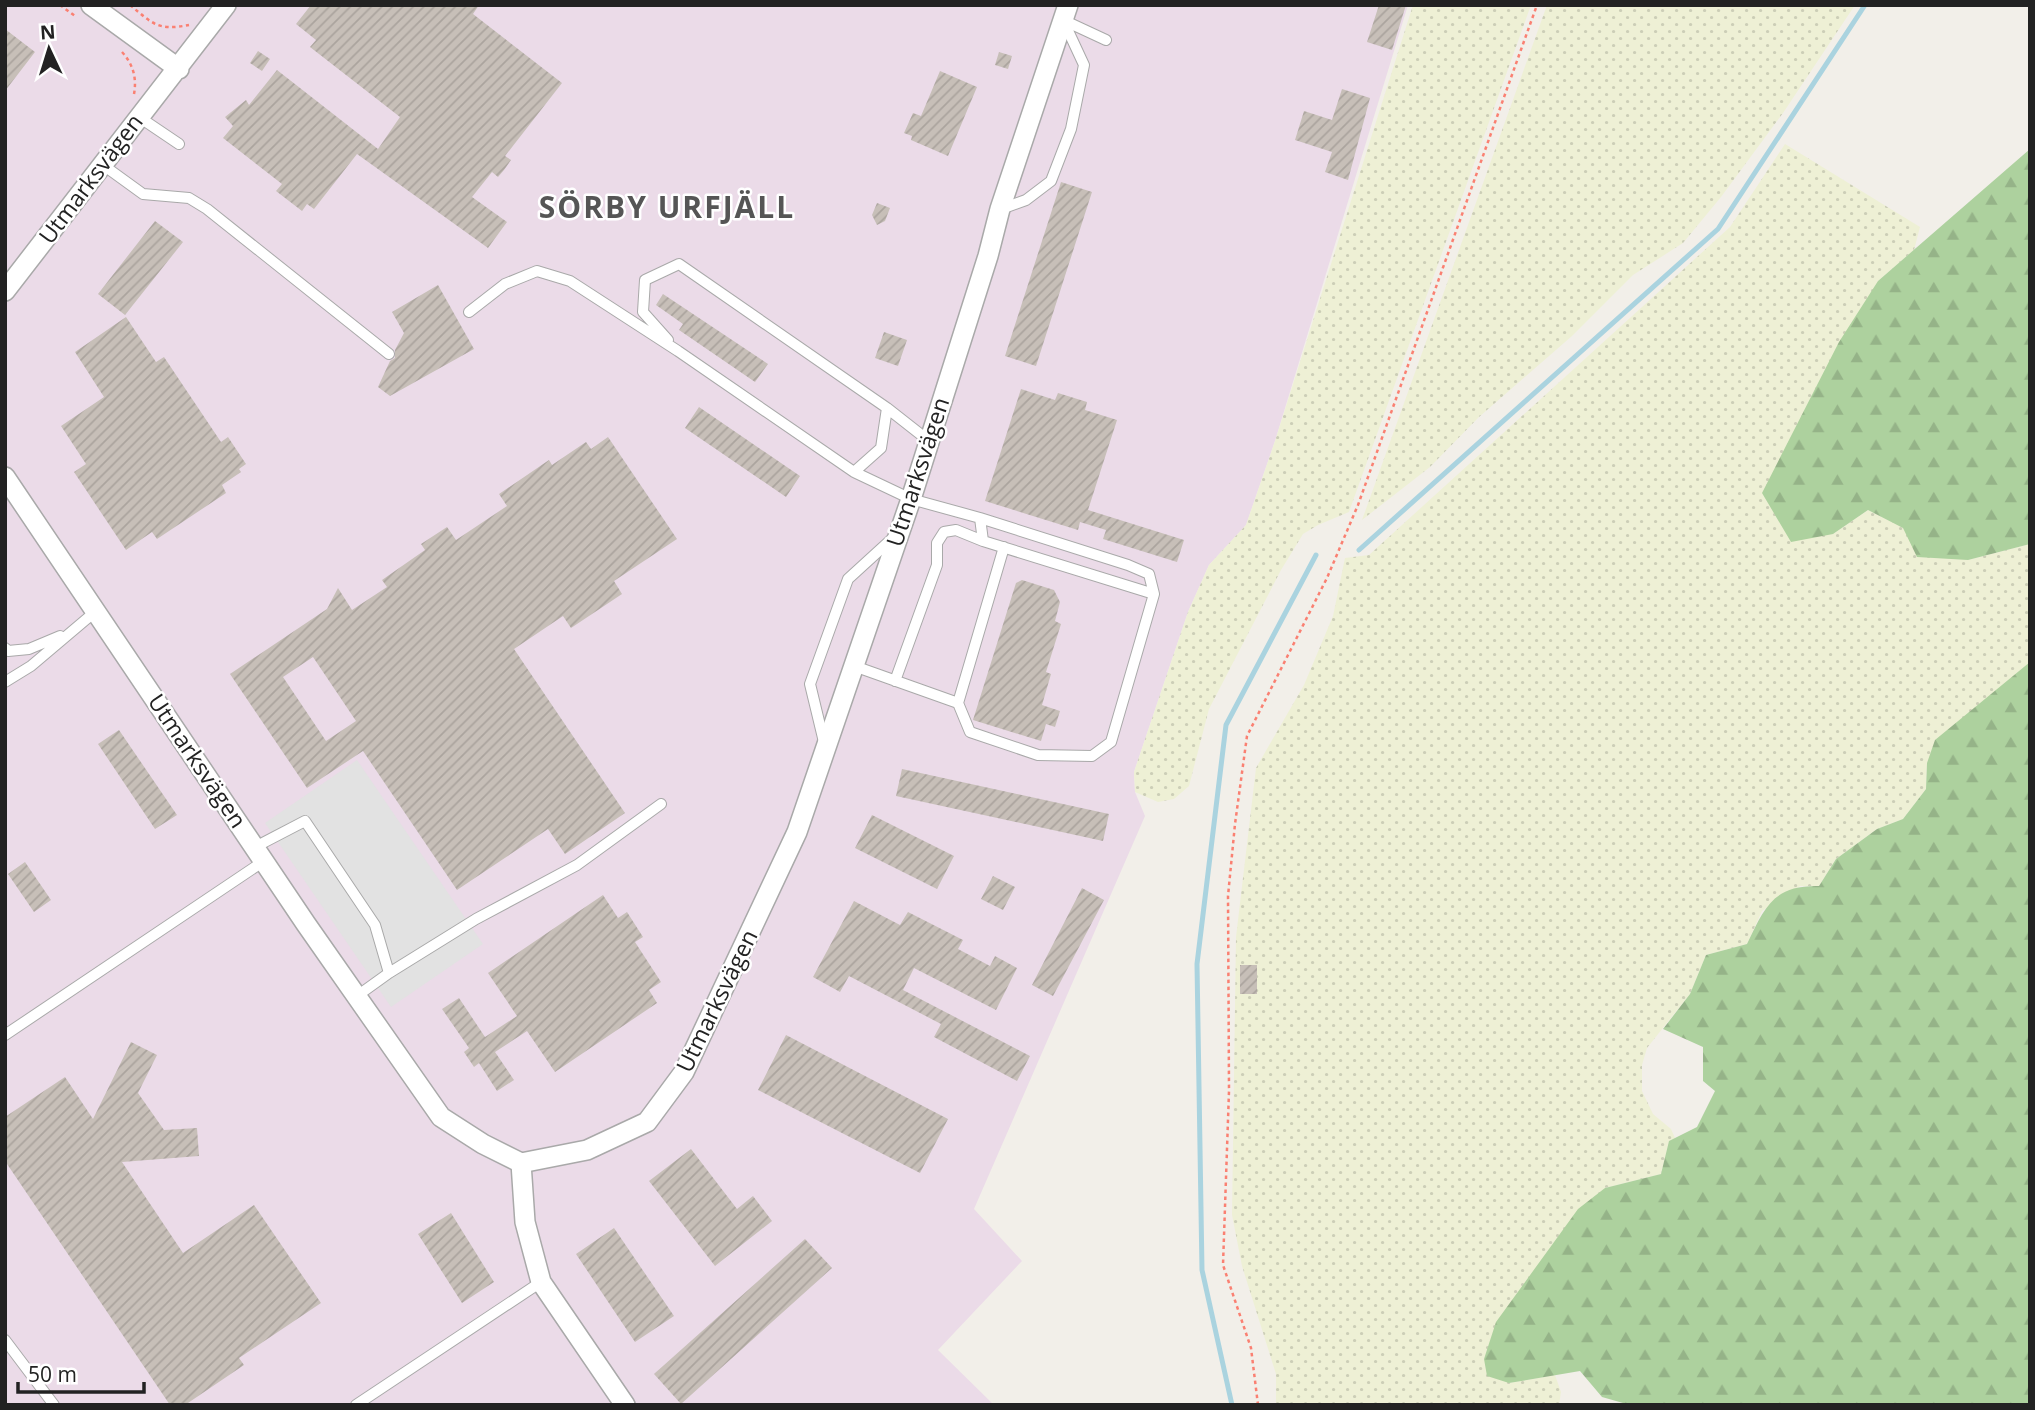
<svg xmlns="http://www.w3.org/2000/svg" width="2035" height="1410" viewBox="0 0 2035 1410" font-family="'Open Sans',sans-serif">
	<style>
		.industrial { fill: #ebdbe8 }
		.farmland { fill: url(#farmland-dots) }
		.forest { fill: url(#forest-firs) }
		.parking { fill: #e2e2e2 }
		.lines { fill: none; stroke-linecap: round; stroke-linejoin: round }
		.stream { stroke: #aad3df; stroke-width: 5 }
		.building { fill: url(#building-hatch); fill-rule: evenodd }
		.service-casing { stroke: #a9a9a9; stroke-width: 12 }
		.minor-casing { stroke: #a9a9a9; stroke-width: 22 }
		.path { stroke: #fa8072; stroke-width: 2.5; stroke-dasharray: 3.5 3.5; stroke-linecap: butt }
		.service { stroke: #fff; stroke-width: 10 }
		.minor { stroke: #fff; stroke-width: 19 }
		.labels { text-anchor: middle; stroke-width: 5; stroke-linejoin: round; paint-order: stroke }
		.street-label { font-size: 23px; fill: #222; stroke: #fff }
		.district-label { font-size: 30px; font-weight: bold; letter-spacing: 2px; fill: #555; stroke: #fff }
	</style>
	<defs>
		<pattern id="farmland-dots" width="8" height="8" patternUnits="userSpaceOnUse" patternTransform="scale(1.75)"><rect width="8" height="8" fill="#eef0d5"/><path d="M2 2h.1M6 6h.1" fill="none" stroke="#ccceb7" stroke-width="1.8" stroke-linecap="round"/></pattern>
		<pattern id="forest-firs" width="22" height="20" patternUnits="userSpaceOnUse" patternTransform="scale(1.75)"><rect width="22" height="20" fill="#add19e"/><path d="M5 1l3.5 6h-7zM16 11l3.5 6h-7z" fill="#95b388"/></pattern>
		<pattern id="building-hatch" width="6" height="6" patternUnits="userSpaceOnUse" patternTransform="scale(1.75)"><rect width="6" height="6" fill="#c7bfb8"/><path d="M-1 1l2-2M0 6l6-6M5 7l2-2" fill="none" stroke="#aba49e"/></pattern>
	</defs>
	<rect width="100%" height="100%" fill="#f2efe9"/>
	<path class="industrial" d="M5,5H1408L1275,441L1246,525L1209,565L1188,612L1134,772L1135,792L1145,816L974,1209L1022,1261L938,1350L994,1405H5Z"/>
	<path class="farmland" d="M1413,5H1531L1349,512L1318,525L1303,534L1281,570L1209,709L1189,786L1174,799L1158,802L1135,792L1134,772L1188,612L1209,565L1246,525L1275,441Z
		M1547,5H1855L1783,113L1721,197L1683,243L1633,275L1572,336L1479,417L1430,467L1362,520Z
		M1785,144L1920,227L1914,250L1878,281L1833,534L1868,510L1968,560L2030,544V662L1927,763L1926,789L1903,819L1877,829L1836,859L1819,886H1800L1762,911L1747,944L1706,955L1690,994L1647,1048L1642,1065V1091L1653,1114L1671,1129L1675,1138L1669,1142L1661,1174L1605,1188L1509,1383L1555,1375L1561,1392L1559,1405H1276V1374L1242,1266L1232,1215L1236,937L1256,768L1304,685L1333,616L1345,558L1369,555L1730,227Z"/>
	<path class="forest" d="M2030,149V544L1968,560L1917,557L1903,528L1868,510L1833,534L1791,542L1762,493L1839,342L1878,281Z
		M2030,662V1405H1630L1602,1397L1580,1371L1509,1383L1487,1376L1484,1359L1496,1322L1578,1209L1605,1188L1661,1174L1669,1141L1697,1127L1715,1091L1703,1081V1047L1663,1029L1690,994L1706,955L1747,944C1765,906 1774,885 1819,886L1836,859L1877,829L1903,819L1926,789L1927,763L1935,740Z"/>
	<path class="parking" d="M357,760L483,944L391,1007L265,823Z"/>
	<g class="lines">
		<path class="stream" d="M1359,550L1718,229L1865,5
			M1232,1405L1202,1270L1197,964L1226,725L1316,555"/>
	</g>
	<path class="building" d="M311,5H479L473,14L562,83L505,156L511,160L504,170L498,177L492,172L472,197L507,222L488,248L357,154L314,209L307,204L302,211L276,191L282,184L223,138L233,126L225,117L246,100L249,105L277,70L378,149L400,117L310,47L316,40L296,24Z
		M1379,5H1406L1392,50L1367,42Z
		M5,29L35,52L5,91Z
		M258,51L270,59L262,71L250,63Z
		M999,52L1012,56L1008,69L995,65Z
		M940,71L977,87L948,156L911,140L912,136L904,133L913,113L921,116Z
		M1342,89L1370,98L1348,180L1325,172L1332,152L1295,140L1304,111L1332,120Z
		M1061,182L1092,192L1036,366L1005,356Z
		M877,203L890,208L885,221L877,225L872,215Z
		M155,221L183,242L125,315L98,294Z
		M438,285L474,349L390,396L378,387L390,361L395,358V350L404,333L392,312Z
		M663,294L768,364L755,382L679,330L683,324L656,305Z
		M126,317L156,362L164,357L221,442L228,437L246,464L239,469L241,472L222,485L226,493L157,539L152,532L126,550L74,472L86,464L61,426L104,397L75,352Z
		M884,332L907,340L898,366L875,358Z
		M1021,389L1055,400L1058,393L1087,402L1085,410L1117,420L1088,510L1184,540L1177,562L1103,539L1106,530L1080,522L1078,530L985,501Z
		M699,407L800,476L786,497L685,428Z
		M608,437L677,539L614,581L622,594L571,628L563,616L514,649L625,813L565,854L548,829L457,890L363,751L307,788L230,674L327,609L338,588L352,610L387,587L382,580L425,550L421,544L447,527L456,540L507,506L499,494L549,460L552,465L586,442L591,449ZM313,657L356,721L326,741L283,677Z
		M1022,580L1054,590L1060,602L1055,621L1061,624L1046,672L1051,674L1042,705L1060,711L1055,727L1046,724L1041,741L973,720L1016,583Z
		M119,730L177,815L155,829L98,744Z
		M902,769L1109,814L1103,841L896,796Z
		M872,815L954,856L937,889L855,848Z
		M25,862L51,900L34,912L8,874Z
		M993,876L1015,887L1003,910L981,899Z
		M1082,888L1104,900L1053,996L1032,985Z
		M603,895L618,918L627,912L643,937L635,942L661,982L649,990L657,1003L555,1072L527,1031L495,1052L514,1080L497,1091L479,1063L474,1067L464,1052L469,1048L442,1009L459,998L485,1037L517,1016L488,973Z
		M854,901L900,925L908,912L963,940L958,949L990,966L995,956L1017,968L996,1010L914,968L903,990L1030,1056L1017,1081L934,1037L941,1024L849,976L840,992L813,977Z
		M1240,965H1257V994H1240Z
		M786,1035L948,1119L920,1173L758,1090Z
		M131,1042L157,1055L138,1093L164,1130L197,1128L199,1156L122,1162L183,1253L254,1205L321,1303L239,1358L244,1365L185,1405H170L5,1161V1117L65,1077L93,1119Z
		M691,1149L737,1209L753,1196L772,1221L715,1266L649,1181Z
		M451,1213L494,1282L462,1303L418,1234Z
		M614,1228L674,1316L635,1342L576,1254Z
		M805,1239L832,1268L681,1404L654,1374Z"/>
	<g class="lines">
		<defs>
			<path id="service" d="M1063,20L1106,40
				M139,117L179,144
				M103,165L143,194L189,198L207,209L389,354
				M1001,209L1026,200L1051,181L1071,129L1084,65L1064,22
				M469,312L505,284L537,271L570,281L678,351L854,472L911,499L980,518L983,541L1154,594
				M668,340L643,312L645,280L679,264L887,408L929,441
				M854,472L881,448L887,408
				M5,648L8,651L29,649L60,636
				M854,666L958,703L1004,547
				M895,681L937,565V543L944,532L956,530L983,541
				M5,682L31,666L96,611
				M958,703L970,732L1038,755L1092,756L1111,742L1154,594L1149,574L1128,565L980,518
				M824,742L810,684L848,579L894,537
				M255,847L305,821L375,925L389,973L357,996
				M389,973L476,919L577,865L661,804
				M5,1035L264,861
				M5,1340L54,1405
				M356,1405L541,1282"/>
			<path id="minor" d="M91,5L179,69
				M5,291L226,5
				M5,477L306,924L441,1117L483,1144L521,1163L587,1150L647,1122L684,1072L797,832L911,499L988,256L1000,209L1068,5
				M521,1163L525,1222L541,1282L625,1405"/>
		</defs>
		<use href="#service" class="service-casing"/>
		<use href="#minor" class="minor-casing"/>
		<path class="path" d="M60,5L75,16
			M130,5C153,24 158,31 189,25
			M122,52C133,64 137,78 134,94
			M1258,1405L1251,1348L1223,1265L1229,1091L1228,896L1235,824L1247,736L1327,578L1358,505L1537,5"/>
		<use href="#service" class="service"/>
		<use href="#minor" class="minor"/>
	</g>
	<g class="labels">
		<g class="street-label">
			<text transform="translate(91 179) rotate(-53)" y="8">Utmarksvägen</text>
			<text transform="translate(918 472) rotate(-72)" y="8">Utmarksvägen</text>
			<text transform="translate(197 761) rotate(56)" y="8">Utmarksvägen</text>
			<text transform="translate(717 1001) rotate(-64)" y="8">Utmarksvägen</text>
		</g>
		<g class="district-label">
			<text x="667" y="218">SÖRBY URFJÄLL</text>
		</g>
	</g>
	<rect width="2035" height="1410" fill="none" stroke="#222222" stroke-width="14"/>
	<g transform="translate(49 49) rotate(356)" stroke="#ffffff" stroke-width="5" paint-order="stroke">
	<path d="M0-5L12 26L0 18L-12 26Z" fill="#222222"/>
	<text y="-10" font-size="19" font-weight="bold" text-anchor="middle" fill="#222222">N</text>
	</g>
	<path d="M18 1382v10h126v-10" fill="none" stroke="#222222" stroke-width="3.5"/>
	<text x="28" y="1382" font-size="21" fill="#222222" stroke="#ffffff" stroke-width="5" paint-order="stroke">50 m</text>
</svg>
